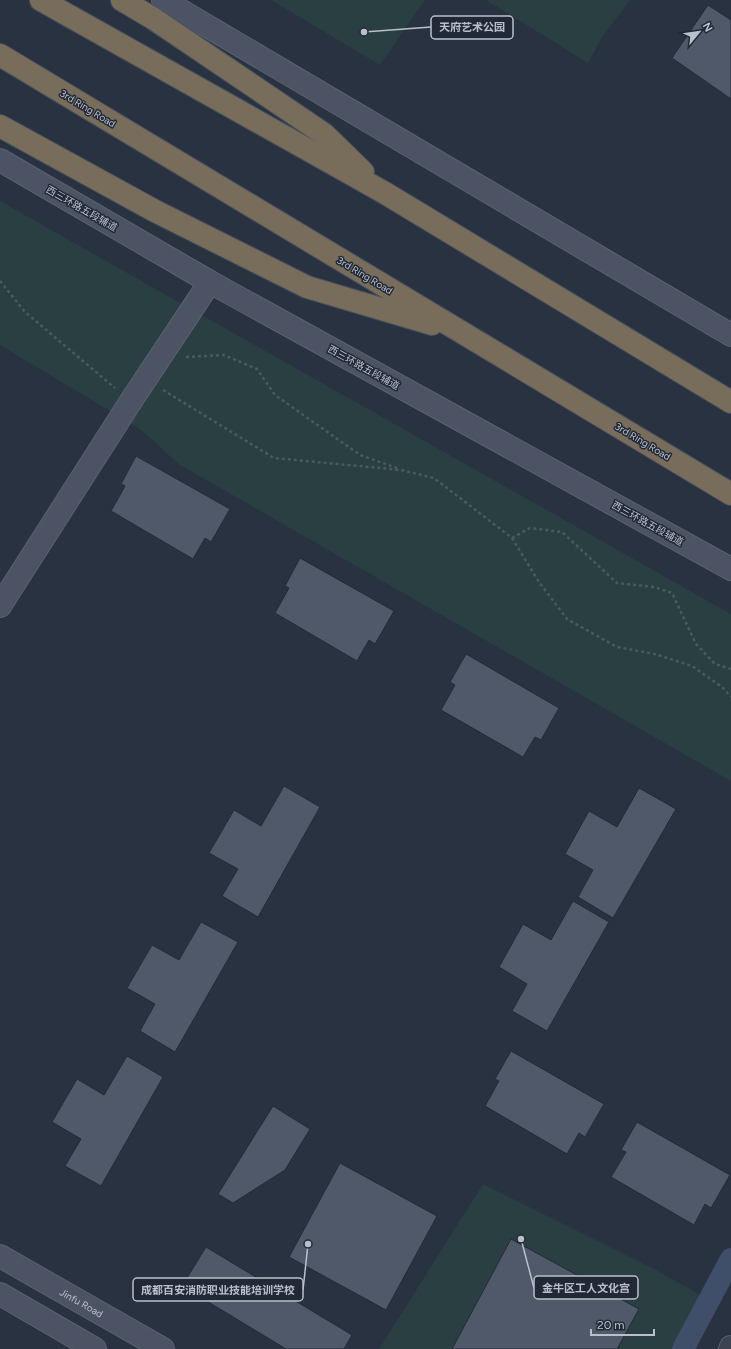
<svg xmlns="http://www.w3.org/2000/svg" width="731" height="1349" viewBox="0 0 731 1349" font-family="Figtree,'Noto Sans SC',sans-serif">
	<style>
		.green { fill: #2a3f42 }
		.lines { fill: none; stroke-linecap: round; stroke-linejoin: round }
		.canal { stroke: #3f4f69; stroke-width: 22 }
		.building { fill: #4f596a; stroke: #232b39 }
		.street-casing { stroke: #5b626f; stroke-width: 24 }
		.secondary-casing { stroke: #5b626f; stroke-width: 24 }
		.highway-casing { stroke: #474f5c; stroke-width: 24 }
		.path { stroke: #495b5f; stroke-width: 2.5; stroke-dasharray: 3 3; stroke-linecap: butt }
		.street { stroke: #3c4451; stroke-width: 22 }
		.secondary { stroke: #4b5364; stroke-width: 22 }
		.highway { stroke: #776d5a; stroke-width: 22 }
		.labels { text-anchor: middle; stroke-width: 3; stroke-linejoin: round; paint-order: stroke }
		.street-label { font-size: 10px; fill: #bac0cb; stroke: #212937 }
		.leader { fill: none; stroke: #bac0cb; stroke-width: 1.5 }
		.callout-dot { fill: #bac0cb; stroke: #212937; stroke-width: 1.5 }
		.callout { fill: #212937; stroke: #bac0cb; stroke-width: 1.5 }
		.callout-label { font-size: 11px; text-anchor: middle; font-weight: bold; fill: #bac0cb }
	</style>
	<rect width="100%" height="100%" fill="#283241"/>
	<path class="green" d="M271,0H425L380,65Z
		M486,0H630L603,36L588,63Z
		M0,201L731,614V781L180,465L140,429L0,345Z
		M483,1184L658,1271L701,1295L679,1349H379Z"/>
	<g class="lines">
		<path class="canal" d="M683,1349L731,1259"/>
	</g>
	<path class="building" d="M708,5L731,20V99L672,58Z
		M136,456L230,509L211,542L205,538L193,559L111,511L125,486L121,484Z
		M300,558L394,611L375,644L369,640L357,661L275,613L289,588L285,586Z
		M466,654L559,708L541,740L535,737L523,757L441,710L455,685L450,682Z
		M284,786L320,807L258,917L222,896L238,869L209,853L234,810L261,826Z
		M639,788L676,809L613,918L578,897L593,870L565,854L589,811L617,827Z
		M573,901L609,922L547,1031L512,1011L527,984L499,967L523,924L551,940Z
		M201,922L238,942L175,1052L140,1031L155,1004L127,988L152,945L179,960Z
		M511,1051L604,1104L585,1137L579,1133L567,1154L485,1106L499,1081L495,1079Z
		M127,1056L163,1077L101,1186L65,1166L81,1139L52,1122L77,1079L104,1095Z
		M273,1106L310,1129L285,1170L233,1203L218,1194Z
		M637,1122L730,1175L711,1208L705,1204L694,1225L611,1177L626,1152L621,1150Z
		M340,1163L437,1216L386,1310L289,1257Z
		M511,1239L639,1309L617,1349H452Z
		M206,1247L352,1335L344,1349H286L182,1286Z"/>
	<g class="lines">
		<defs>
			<path id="street" d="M730,1349L731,1347"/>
			<g id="secondary">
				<path d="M163,0L731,335"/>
				<path d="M0,160L210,282L731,569"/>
				<path d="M0,606L131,401L210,282"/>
				<path id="s1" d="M0,1256L163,1349"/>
				<path d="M0,1294L95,1349"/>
			</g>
			<path id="highway" d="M41,0L385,193L731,402
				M122,0L154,19L324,134L363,172
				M0,55L731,494
				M0,126L155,211L307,287L432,324"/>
		</defs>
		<use href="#street" class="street-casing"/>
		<use href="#secondary" class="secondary-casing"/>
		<use href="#highway" class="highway-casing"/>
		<path class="path" d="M0,281L25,312L115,388
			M186,357L224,355L257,369L275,395L360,455L397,468
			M163,390L274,458L401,470L434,478L512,538L539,582L567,619L617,647L655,654L692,666L722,687L731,697
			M512,538L530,528L562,532L617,583L654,587L672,593L696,644L715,664L731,669"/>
		<use href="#street" class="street"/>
		<use href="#secondary" class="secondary"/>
		<use href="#highway" class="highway"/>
	</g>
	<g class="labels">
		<g class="street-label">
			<text transform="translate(88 108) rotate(31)" y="4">3rd Ring Road</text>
			<text transform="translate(82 208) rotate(30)" y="4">西三环路五段辅道</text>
			<text transform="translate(365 275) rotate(31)" y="4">3rd Ring Road</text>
			<text transform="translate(364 367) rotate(29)" y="4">西三环路五段辅道</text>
			<text transform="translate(643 441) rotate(31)" y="4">3rd Ring Road</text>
			<text transform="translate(648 523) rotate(29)" y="4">西三环路五段辅道</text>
			<text dy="4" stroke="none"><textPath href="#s1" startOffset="94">Jinfu Road</textPath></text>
		</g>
	</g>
	<path class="leader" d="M364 32L431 27M521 1239L534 1288M308 1244L303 1290"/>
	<g class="callout-dot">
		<circle cx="364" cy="32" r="4"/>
		<circle cx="521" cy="1239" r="4"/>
		<circle cx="308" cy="1244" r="4"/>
	</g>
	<g class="callout">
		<rect x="431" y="16" width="82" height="23" rx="4"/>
		<rect x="534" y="1276" width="104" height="23" rx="4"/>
		<rect x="133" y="1278" width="170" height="23" rx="4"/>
	</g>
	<g class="callout-label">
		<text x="472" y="31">天府艺术公园</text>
		<text x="586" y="1292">金牛区工人文化宫</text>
		<text x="218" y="1294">成都百安消防职业技能培训学校</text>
	</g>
	<g transform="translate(699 32) rotate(61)" stroke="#212937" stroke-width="3" paint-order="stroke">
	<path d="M0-3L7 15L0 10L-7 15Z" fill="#bac0cb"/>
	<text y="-6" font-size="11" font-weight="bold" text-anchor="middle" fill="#bac0cb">N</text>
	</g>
	<path d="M591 1329v6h63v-6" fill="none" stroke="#bac0cb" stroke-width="2"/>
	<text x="597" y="1329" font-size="12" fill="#bac0cb" stroke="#212937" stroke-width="3" paint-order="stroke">20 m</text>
</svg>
